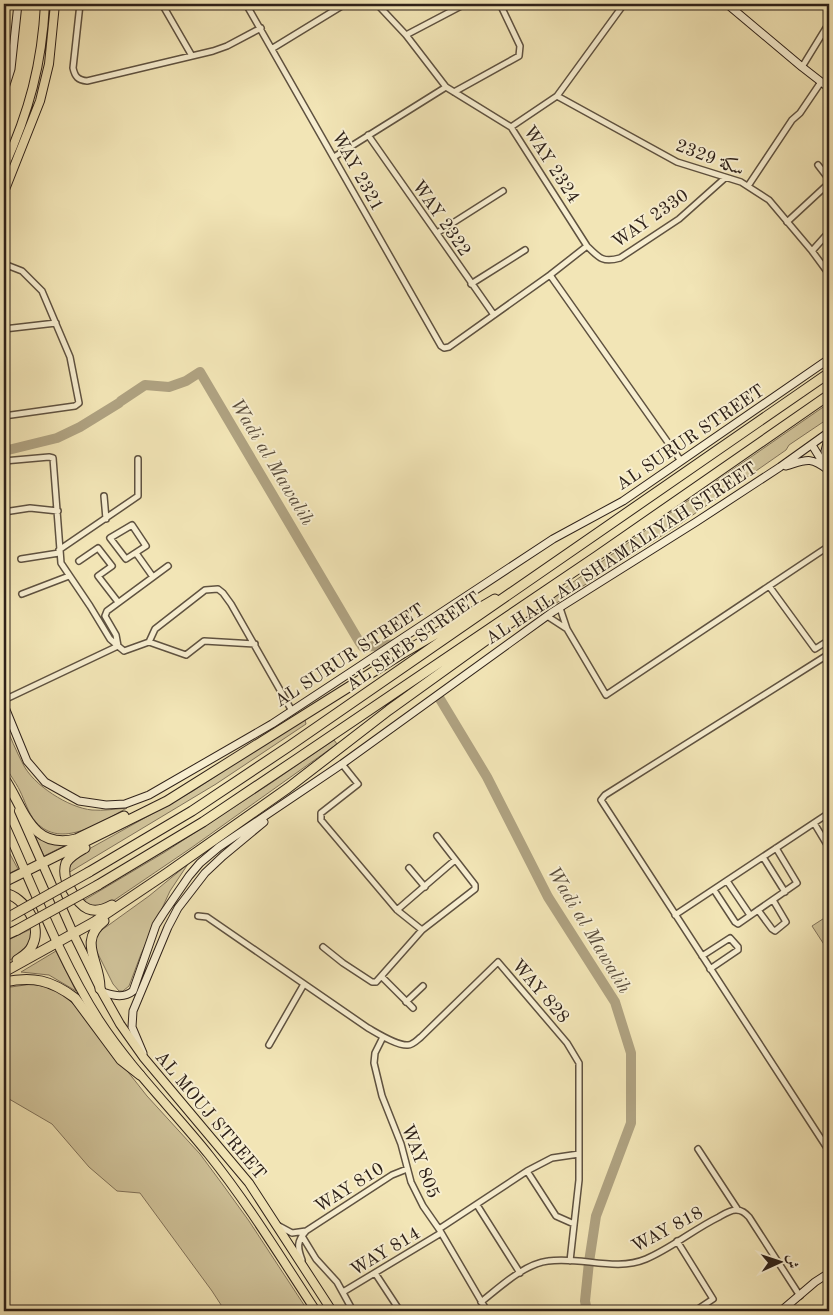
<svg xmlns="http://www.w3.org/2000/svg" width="833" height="1315" viewBox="0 0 833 1315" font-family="'Old Standard TT',Amiri,serif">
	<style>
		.green { fill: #d1c49b; stroke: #80725a }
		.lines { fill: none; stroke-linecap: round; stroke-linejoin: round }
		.river { stroke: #afa281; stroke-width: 10 }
		.street-casing { stroke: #5f5240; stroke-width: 8 }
		.secondary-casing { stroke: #2e2119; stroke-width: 9 }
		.primary-casing { stroke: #2e2119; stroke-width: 10 }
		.highway-casing { stroke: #2e2119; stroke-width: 11 }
		.street { stroke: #f7eed0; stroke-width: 5 }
		.secondary { stroke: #f7eed0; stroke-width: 7 }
		.primary { stroke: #f2e5b6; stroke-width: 8 }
		.highway { stroke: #f2e5b6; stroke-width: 9 }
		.highway-bridge-casing { stroke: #2e2119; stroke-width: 11; stroke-linecap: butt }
		.highway-bridge { stroke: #f2e5b6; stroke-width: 9 }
		.labels { text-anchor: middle; stroke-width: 4; stroke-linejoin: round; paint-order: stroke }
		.street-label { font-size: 18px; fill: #2e2119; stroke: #f7eed0 }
		.water-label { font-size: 19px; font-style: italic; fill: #5b4e3d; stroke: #f7eed0 }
	</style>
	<rect width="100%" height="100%" fill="#f2e5b6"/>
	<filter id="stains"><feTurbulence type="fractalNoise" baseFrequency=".004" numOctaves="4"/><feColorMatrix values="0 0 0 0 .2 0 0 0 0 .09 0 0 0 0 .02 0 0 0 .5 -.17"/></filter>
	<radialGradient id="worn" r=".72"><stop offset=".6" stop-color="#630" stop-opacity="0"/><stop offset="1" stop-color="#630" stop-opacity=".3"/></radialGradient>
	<path class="green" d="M829,403V418L789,445L786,450L677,526L536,616L534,610L660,520Z
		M305,720L306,724L216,784L68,873L71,862L80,854L193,791L286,730Z
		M4,722C10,736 16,751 23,764C33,785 69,808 92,810C103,811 115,809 127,808C101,822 61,850 36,822C28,813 25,801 20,791C16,782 5,769 4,761C1,749 4,734 4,722Z
		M334,740L337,744L191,848L113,901L99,909L81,902L165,852L271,783Z
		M35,836L64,846L44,856Z
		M4,843L18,869L4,876Z
		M188,864L170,891L141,954L129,986L123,991H119L113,984L95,948L94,943L99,932L149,896Z
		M829,915V944L825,946L812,926Z
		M31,929C34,946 18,956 4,963V942Z
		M56,951L76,991L49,975L21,972Z
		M32,984L51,988L63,994L79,1010L147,1096L200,1154L223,1185L249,1221L308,1311H225L212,1291L140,1193L117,1191L89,1167L52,1124L4,1096V988Z"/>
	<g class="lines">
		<path class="river" d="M121,401L145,385L169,387L186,381L200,372L360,643
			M4,451L57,438L80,427L119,403
			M362,646L363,647L408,643
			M440,699L487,777L548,897L615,1002L631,1053V1123L596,1216L589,1262L585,1301L587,1311"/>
		<defs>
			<path id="street" d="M80,4L73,68C75,77 78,80 87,81L213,51L227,46L261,28
				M162,4L192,56
				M246,4L441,346L444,348L449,347L550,275L587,246
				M377,4L406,35L446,87L511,127L587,246C599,258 603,263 620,258L679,219L725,178
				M406,35L465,4
				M273,48L345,4
				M802,67L829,23
				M454,92L519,56L520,46L500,4
				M557,96L677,162L741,182L769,200L812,251L829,274
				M511,127L557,96L624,4
				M368,135L494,315
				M334,157L446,87
				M748,186L792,120L800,113L821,82
				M787,222L827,185L828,178L818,165
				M437,233L503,191
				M812,251L829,232
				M4,264L22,271L42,291L70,357L79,403L75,406L4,416
				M550,275L681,461
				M471,284L525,250
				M4,329L56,323
				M4,461L49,457L53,458L61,563L90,606L110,639L118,646L4,700
				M104,496L106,519
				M4,512L30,508L58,511
				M132,525L146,546L126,559L110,538Z
				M59,550L138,496V459
				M136,553L153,577
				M21,559L59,553
				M79,561L98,548L112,566L98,576L118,602
				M168,566L107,611L105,616L116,635L118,646L124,651L149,642L155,629L205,590L218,589L223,593L231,604L292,711
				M769,586L815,649L829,640
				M22,594L69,576
				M560,608L567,629L606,695L829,546
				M547,616L567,629
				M149,642L186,655L204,641L255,644
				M829,654L605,795L601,800L829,1151
				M342,764L358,784L321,813V820L397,910L422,930
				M814,823L829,848
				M763,857L785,892
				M409,868L425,887
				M727,881L750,915
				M714,890L735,922L738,924L797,883L776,848
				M397,910L455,860
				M758,910L772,929L775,931L786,922L773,900
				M675,915L829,813
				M198,916L207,917L368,1028C377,1033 397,1046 408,1045C413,1045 417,1040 421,1037L498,962L567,1043L579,1063V1154L552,1158L527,1171L439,1229
				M323,947L343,963L372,982H376L422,930L475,889V885L437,836
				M702,956L730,938L738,947V950L710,969
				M382,977L413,1008
				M406,1002L423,986
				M383,1037L375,1053L374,1063L382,1096L401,1144L411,1182L423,1206L439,1229L487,1311
				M269,1045L304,984
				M698,1149L738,1210
				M527,1171L556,1216L574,1224
				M477,1205L520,1273
				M279,1226L292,1233L306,1231
				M302,1236L316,1259L337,1282L353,1311
				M677,1241L713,1299L695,1311
				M302,1260C297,1247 297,1241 306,1231L392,1175L407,1169
				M570,1261L579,1180V1154
				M375,1273L400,1311
				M343,1292L441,1233
				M481,1302C500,1287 524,1264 548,1261C581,1256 615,1272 646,1259C672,1248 694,1229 719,1217C724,1214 730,1210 736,1210C742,1210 745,1213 749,1217L800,1296"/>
			<path id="secondary" d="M727,4L802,67L829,88
				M4,91L11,69L18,4
				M812,445L825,466
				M786,466C806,460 810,456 828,470
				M828,470L825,451L829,435
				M4,705L27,761L45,782L79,801L106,805L125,804L149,795L272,724L553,539L623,501L829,359
				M102,992C113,995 123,999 133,991L156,925L163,914L189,876L200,863L219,847L342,764L551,613L696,522L780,467L829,432
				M143,1053L132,1027L133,1011L168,927L178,908L205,873L223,856L264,822
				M781,1311L815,1282L829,1273"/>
			<path id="primary" d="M4,167C29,112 42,64 45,4
				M4,192L40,101L49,64L55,4
				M19,811L74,935L102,992L120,1024L144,1058L249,1183L332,1311
				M4,823C34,889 60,959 99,1020C131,1069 173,1110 209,1155C249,1205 281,1258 316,1311"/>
			<path id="highway" d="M4,778C24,807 30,850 76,839L124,816
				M85,848C78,852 70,856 66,863C63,872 66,882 71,890C81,909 92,916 112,905
				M89,872L192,811L288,747L829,373
				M4,882L167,801L403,653L495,599
				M98,885L203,822L297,759L597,556L829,395
				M4,893C25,897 43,926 32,946C29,953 23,956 17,960
				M4,936L17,930
				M4,972L94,922L167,873L288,788L389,710L556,590
				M4,982C33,976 51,980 75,998L121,1060L140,1075
				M100,989C101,962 77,942 104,921"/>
		</defs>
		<use href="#street" class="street-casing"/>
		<use href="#secondary" class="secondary-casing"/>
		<use href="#primary" class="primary-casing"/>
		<use href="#highway" class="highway-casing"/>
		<use href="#street" class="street"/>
		<use href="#secondary" class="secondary"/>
		<use href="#primary" class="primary"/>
		<use href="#highway" class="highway"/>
		<defs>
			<path id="highway-bridge" d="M9,917L89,872
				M17,930L98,885"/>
		</defs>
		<use href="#highway-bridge" class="highway-bridge-casing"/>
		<use href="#highway-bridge" class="highway-bridge"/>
	</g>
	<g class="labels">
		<g class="street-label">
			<text transform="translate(710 157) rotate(21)" y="6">سكة 2329</text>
			<text transform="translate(552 164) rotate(57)" y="6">WAY 2324</text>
			<text transform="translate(358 171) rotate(61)" y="6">WAY 2321</text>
			<text transform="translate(442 218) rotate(55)" y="6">WAY 2322</text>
			<text transform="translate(650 218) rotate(-35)" y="6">WAY 2330</text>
			<text transform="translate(690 437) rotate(-34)" y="6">AL SURUR STREET</text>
			<text transform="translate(621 553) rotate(-33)" y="6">AL HAIL AL SHAMALIYAH STREET</text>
			<text transform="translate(413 641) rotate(-35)" y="6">AL SEEB STREET</text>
			<text transform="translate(349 655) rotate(-33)" y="6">AL SURUR STREET</text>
			<text transform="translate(541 991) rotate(49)" y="6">WAY 828</text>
			<text transform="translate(211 1115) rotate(50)" y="6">AL MOUJ STREET</text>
			<text transform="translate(421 1161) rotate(69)" y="6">WAY 805</text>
			<text transform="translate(349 1187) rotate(-32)" y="6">WAY 810</text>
			<text transform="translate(667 1229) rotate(-28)" y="6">WAY 818</text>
			<text transform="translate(385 1251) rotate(-31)" y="6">WAY 814</text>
		</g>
		<g class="water-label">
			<text transform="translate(273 461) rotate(59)" y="7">Wadi al Mawalih</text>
			<text transform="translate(590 929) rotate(59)" y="7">Wadi al Mawalih</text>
		</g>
	</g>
	<rect width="833" height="1315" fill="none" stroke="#f2e5b6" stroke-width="20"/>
	<rect x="5" y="5" width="823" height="1305" fill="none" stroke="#2e2119" stroke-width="2.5"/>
	<rect x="10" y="10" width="813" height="1295" fill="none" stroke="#2e2119"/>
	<g transform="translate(780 1262) rotate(87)" stroke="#f7eed0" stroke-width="4" paint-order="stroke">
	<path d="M0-4L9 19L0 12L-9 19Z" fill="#2e2119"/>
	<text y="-8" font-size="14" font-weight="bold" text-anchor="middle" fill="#2e2119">ش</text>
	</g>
	<rect width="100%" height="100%" filter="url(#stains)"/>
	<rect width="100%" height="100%" fill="url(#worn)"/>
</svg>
